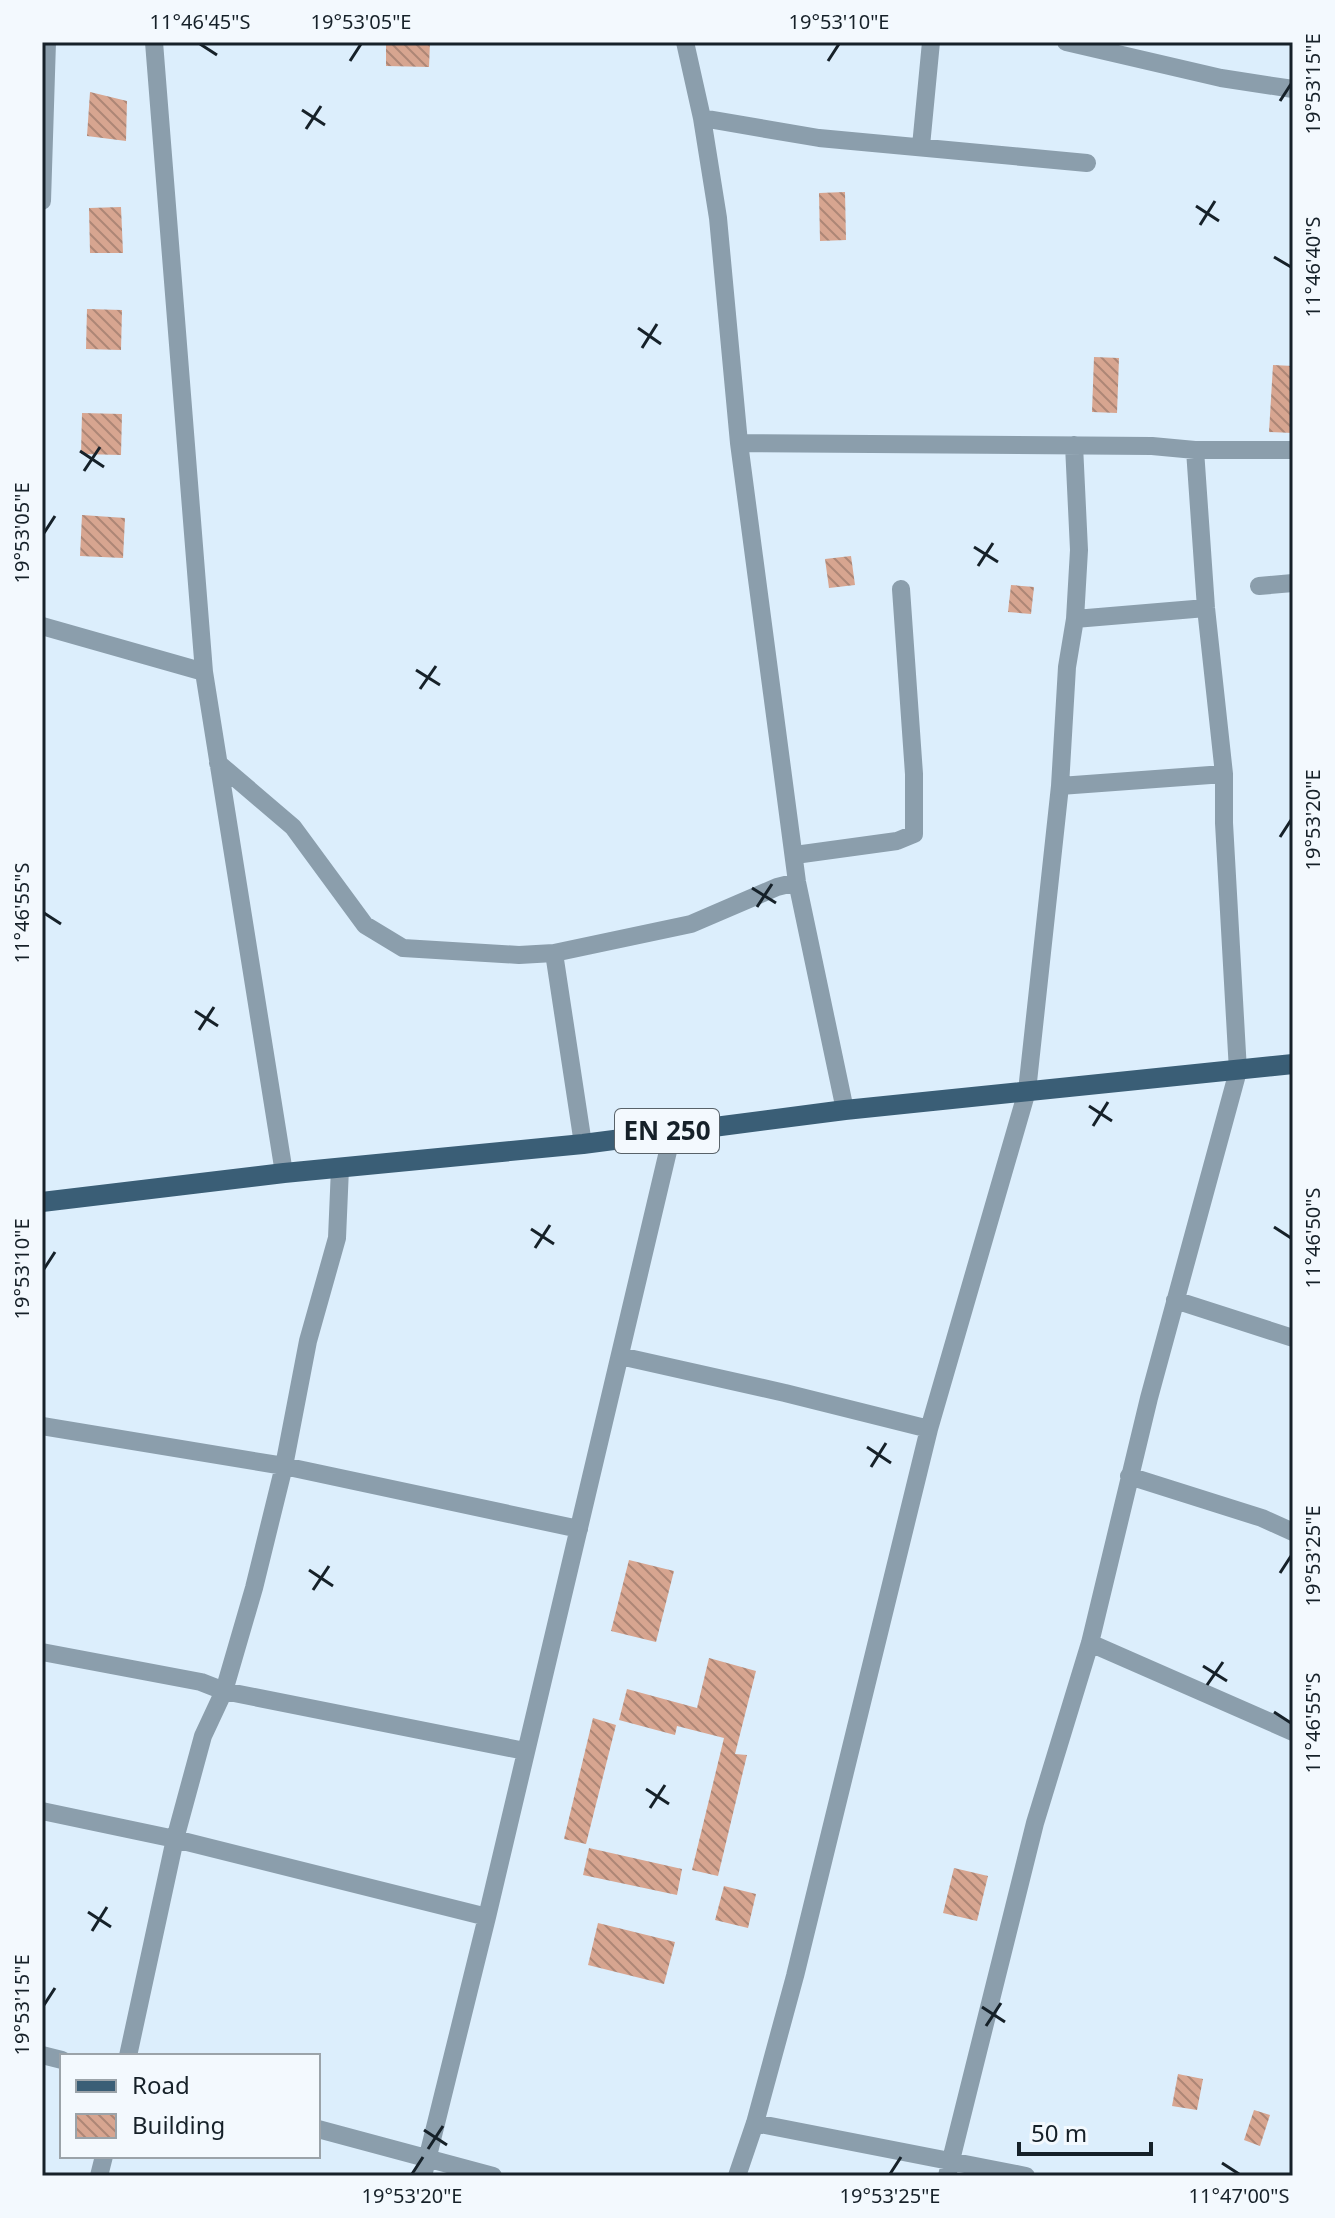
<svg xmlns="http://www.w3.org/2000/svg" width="1335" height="2218" viewBox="0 0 1335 2218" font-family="'Noto Sans',sans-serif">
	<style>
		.building { fill: url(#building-back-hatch) }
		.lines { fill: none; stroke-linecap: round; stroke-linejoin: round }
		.minor { stroke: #8b9eac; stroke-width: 18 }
		.primary { stroke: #3a5e76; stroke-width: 20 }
		.ticks { fill: none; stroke: #162129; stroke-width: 3 }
		.labels { text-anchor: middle; stroke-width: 8; stroke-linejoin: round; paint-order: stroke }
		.shield { fill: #f3f9fe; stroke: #586269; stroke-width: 2 }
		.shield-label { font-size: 26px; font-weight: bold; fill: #162129 }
		.neatline { fill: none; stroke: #162129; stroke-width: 3 }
		.ticks-label { font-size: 20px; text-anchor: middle; fill: #162129 }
	</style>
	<defs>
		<pattern id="building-back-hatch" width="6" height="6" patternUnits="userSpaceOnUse" patternTransform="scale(2)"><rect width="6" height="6" fill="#d7a590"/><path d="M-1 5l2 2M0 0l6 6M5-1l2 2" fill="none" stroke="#ad8676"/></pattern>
	</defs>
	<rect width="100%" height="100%" fill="#dceefc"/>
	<path class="building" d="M386,42H430L429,67L386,66Z
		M90,92L127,101L126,141L87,136Z
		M845,192L846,240L820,241L819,193Z
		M121,207L123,253H90L89,208Z
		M87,309L122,310L121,350L86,349Z
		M1094,357L1119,358L1117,413L1092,412Z
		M1273,365L1293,366V433L1269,432Z
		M82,413L122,414L121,455L81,454Z
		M82,515L125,518L123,558L80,556Z
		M851,556L855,585L829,588L825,559Z
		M1011,585L1034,587L1031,614L1008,612Z
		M629,1560L674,1571L656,1642L611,1631Z
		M709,1658L756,1671L735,1754L747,1755L718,1876L692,1870L724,1738L677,1726L675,1735L619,1720L627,1689L697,1708Z
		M593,1718L616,1725L586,1844L564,1839Z
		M589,1848L682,1869L677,1895L583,1875Z
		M954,1868L988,1876L977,1921L943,1913Z
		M724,1886L756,1894L748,1928L715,1920Z
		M598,1923L675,1942L664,1984L588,1965Z
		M1178,2074L1203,2079L1197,2110L1172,2106Z
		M1254,2110L1270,2115L1260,2146L1244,2140Z"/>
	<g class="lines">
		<path class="minor" d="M154,42L204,672L284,1173
			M685,42L702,118L718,218L739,443L797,882L845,1110
			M1066,42L1221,78L1293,89
			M702,118L819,138L1087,163
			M921,146L931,42
			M42,201L47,42
			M739,443L1152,446L1195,450H1293
			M1259,586L1293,583
			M1075,619L1206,608
			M42,626L204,672
			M218,763L293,827L365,925L403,948L519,955L554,953L583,1144
			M1060,786L1224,774
			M795,855L897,841L914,834V774L901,589
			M554,953L691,924L777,887L797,882
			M1175,1300L1293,1338
			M620,1356L785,1393L929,1429
			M42,1426L284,1466L579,1529
			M1129,1476L1262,1518L1293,1532
			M1090,1643L1293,1732
			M42,1652L201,1682L224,1691L525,1751
			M42,1811L175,1839L487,1917
			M42,2055L62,2060
			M128,2056L175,1839L203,1736L224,1691L254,1588L284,1466L308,1341L337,1238L340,1168
			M755,2123L1026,2176
			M318,2129L493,2176
			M99,2176L104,2156
			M423,2176L487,1917L673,1130
			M737,2176L755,2123L795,1976L929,1429L1027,1091L1060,786L1067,667L1075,619L1079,550L1074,445
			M947,2176L1035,1823L1090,1643L1149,1398L1238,1071L1224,823V774L1206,608L1195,450"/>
		<path class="primary" d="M42,1202L284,1173L583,1144L845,1110L1293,1064"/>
	</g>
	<path class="ticks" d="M200,44L217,55M350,61L361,44M828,61L839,44M1280,101L1291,84M302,110L325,125M306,129L321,106M1196,206L1219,221M1200,225L1215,201M1274,257L1291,267M638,328L661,344M642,348L657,324M80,451L104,467M84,471L100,447M44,533L55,516M974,547L998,562M978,566L993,543M416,670L440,685M420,689L436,666M1280,837L1291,820M752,888L776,903M757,907L772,884M44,913L61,924M195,1011L218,1026M199,1030L214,1007M1089,1106L1112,1121M1093,1126L1108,1102M1274,1227L1291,1238M531,1229L554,1244M535,1248L550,1225M44,1269L55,1252M867,1447L891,1463M871,1467L886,1443M309,1570L333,1586M1280,1573L1291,1556M313,1590L329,1566M1203,1666L1227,1681M1207,1685L1223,1662M1274,1712L1291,1723M646,1789L669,1804M650,1808L665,1785M88,1912L111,1927M92,1931L107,1907M44,2005L55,1988M982,2007L1005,2022M986,2026L1001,2003M424,2130L447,2145M428,2149L443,2126M1222,2163L1239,2174M412,2174L423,2157M890,2174L901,2157"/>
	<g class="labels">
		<rect class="shield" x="615" y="1109" width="104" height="44" rx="6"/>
		<g class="shield-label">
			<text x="667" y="1140">EN 250</text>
		</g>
	</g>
	<rect width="1335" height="2218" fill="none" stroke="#f3f9fe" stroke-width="88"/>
	<rect x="60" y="2054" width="260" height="104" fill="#f3f9fe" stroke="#9ba3a9" stroke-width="2"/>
	<rect x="76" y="2080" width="40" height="12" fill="#3a5e76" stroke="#9ba3a9" stroke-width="2"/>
	<text x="132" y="2094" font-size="24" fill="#162129">Road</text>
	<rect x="76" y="2114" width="40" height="24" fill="url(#building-back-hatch)" stroke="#9ba3a9" stroke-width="2"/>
	<text x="132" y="2134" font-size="24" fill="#162129">Building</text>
	<path d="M1019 2142v12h132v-12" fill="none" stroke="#162129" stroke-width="4"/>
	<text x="1031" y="2142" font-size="24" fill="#162129" stroke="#f3f9fe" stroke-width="6" paint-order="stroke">50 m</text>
	<rect x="44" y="44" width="1247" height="2130" class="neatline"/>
	<g class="ticks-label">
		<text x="200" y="29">11°46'45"S</text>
		<text x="361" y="29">19°53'05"E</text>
		<text x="839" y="29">19°53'10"E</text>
		<text transform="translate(1313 84) rotate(-90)" y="7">19°53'15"E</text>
		<text transform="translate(1313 267) rotate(-90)" y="7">11°46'40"S</text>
		<text transform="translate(22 533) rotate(-90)" y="7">19°53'05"E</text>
		<text transform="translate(1313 820) rotate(-90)" y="7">19°53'20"E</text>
		<text transform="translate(22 913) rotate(-90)" y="7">11°46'55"S</text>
		<text transform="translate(1313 1238) rotate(-90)" y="7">11°46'50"S</text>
		<text transform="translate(22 1269) rotate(-90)" y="7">19°53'10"E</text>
		<text transform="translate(1313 1556) rotate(-90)" y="7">19°53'25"E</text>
		<text transform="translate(1313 1723) rotate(-90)" y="7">11°46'55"S</text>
		<text transform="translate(22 2005) rotate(-90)" y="7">19°53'15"E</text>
		<text x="412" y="2203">19°53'20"E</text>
		<text x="890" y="2203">19°53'25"E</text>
		<text x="1239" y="2203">11°47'00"S</text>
	</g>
</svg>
